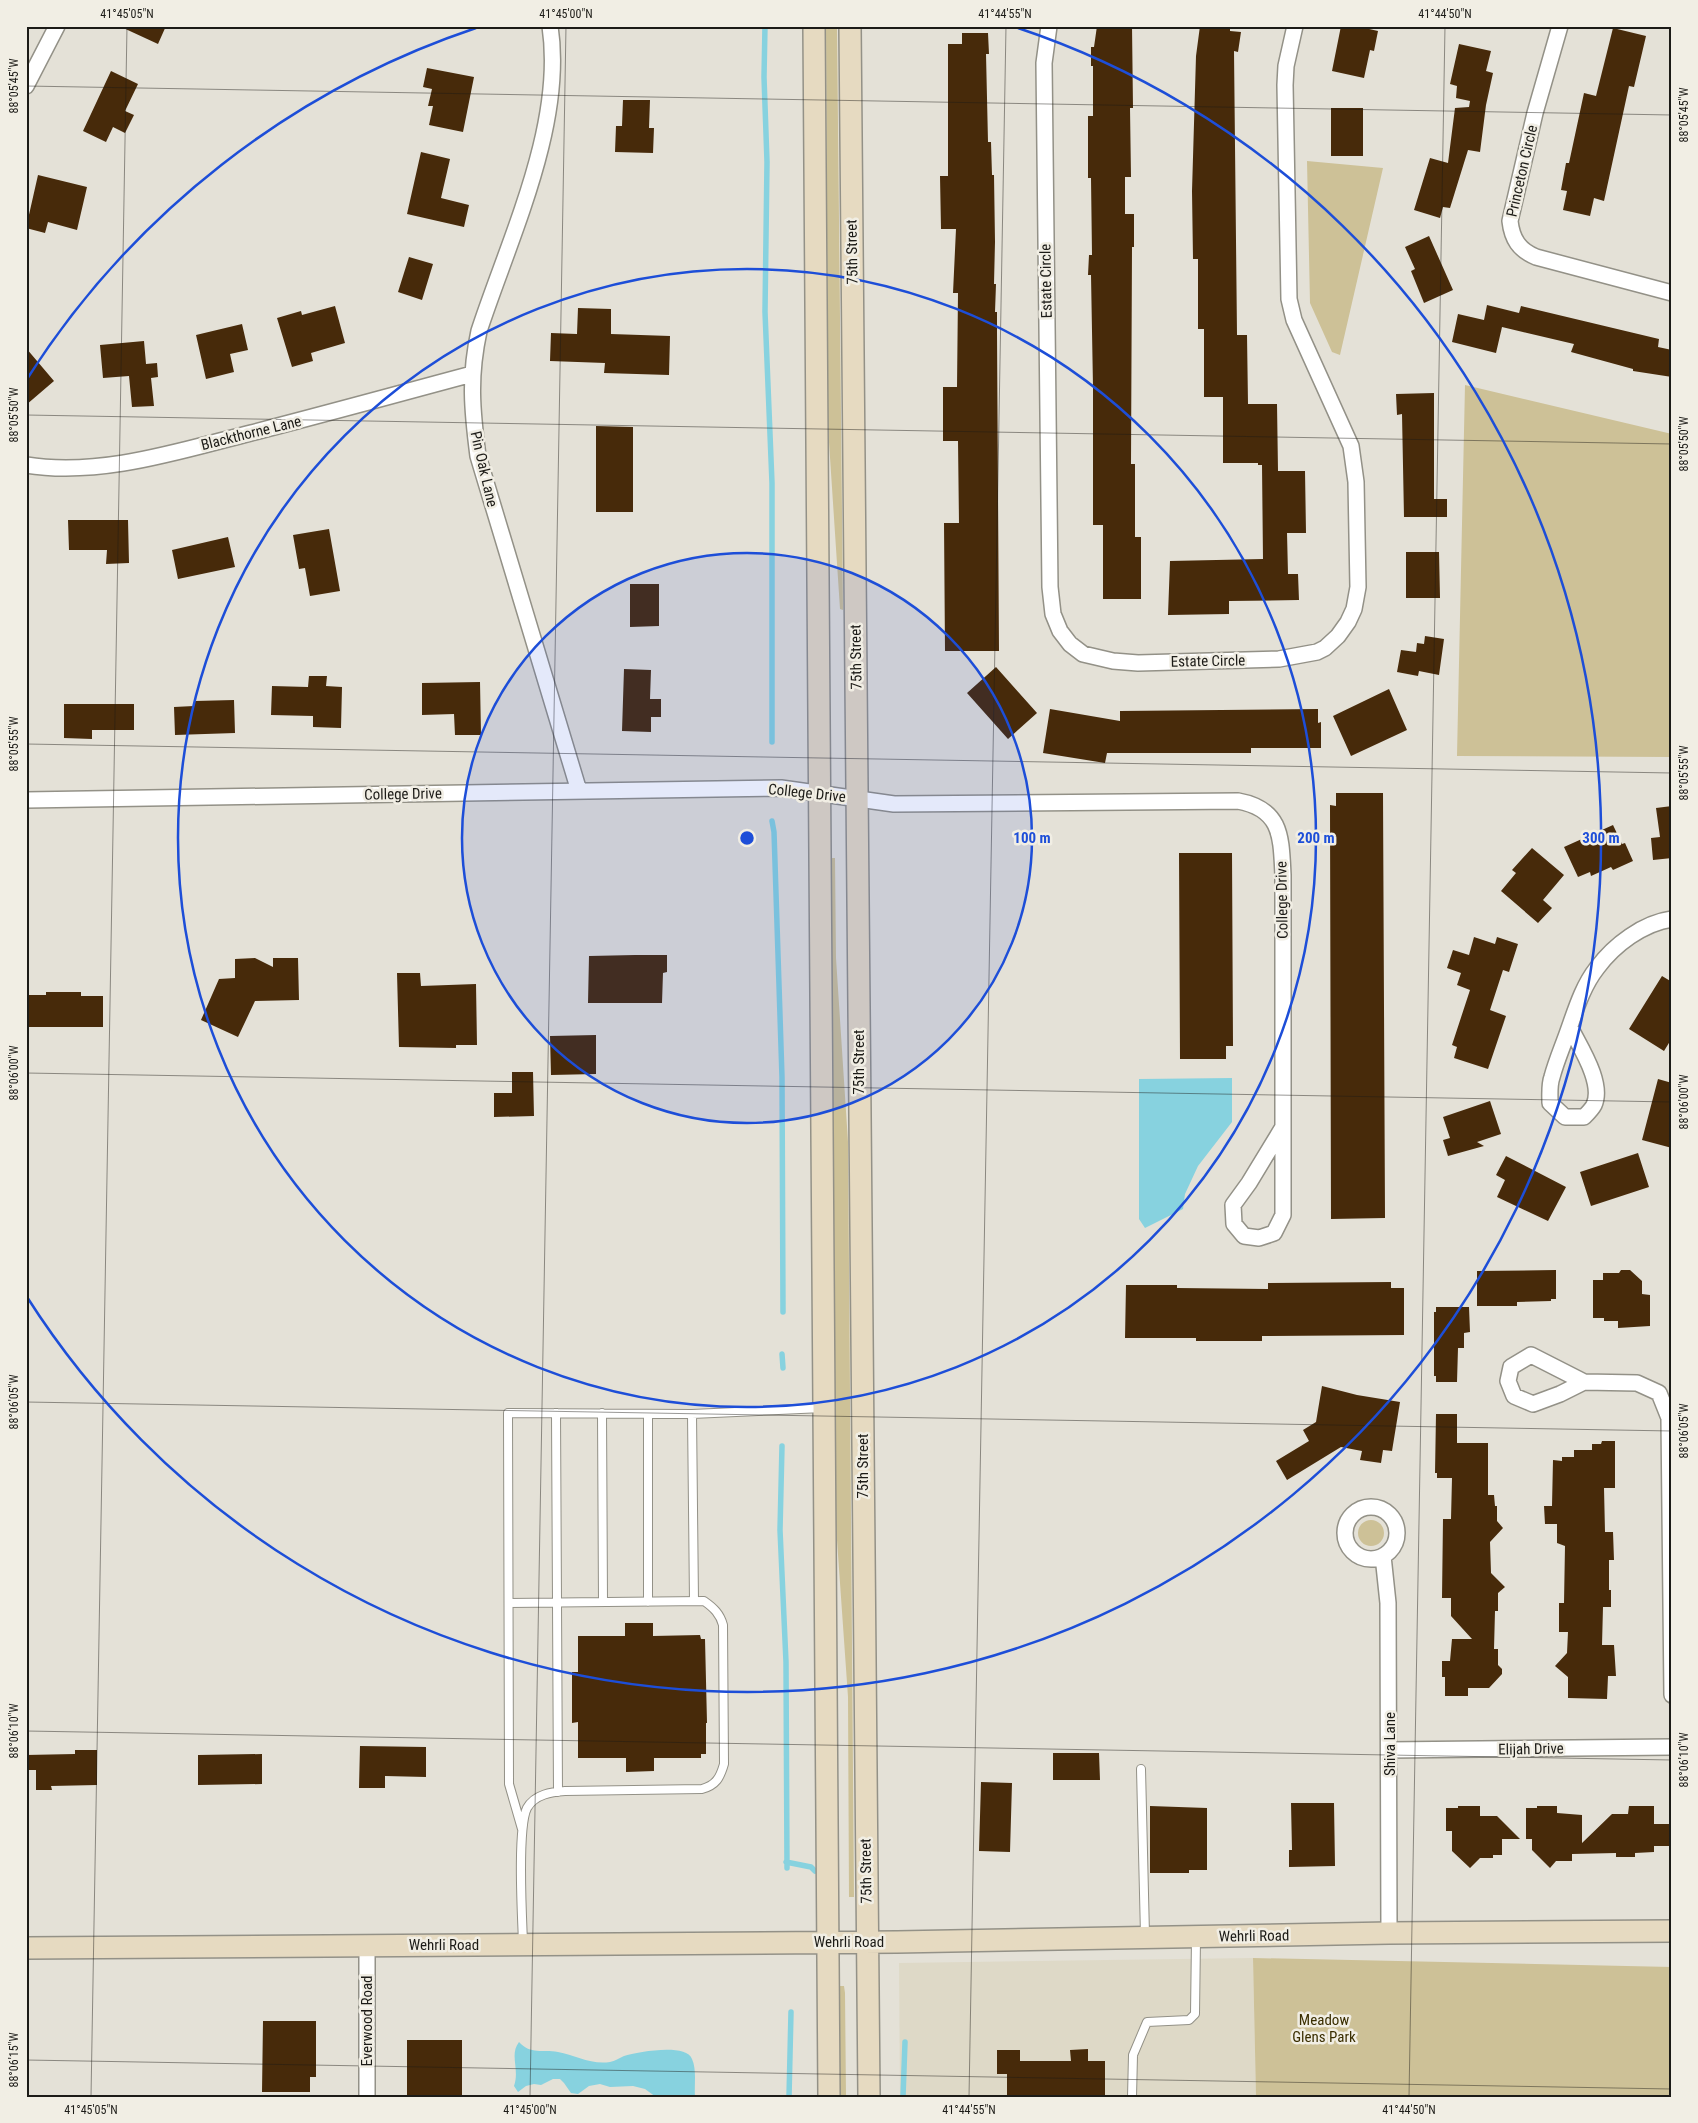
<svg xmlns="http://www.w3.org/2000/svg" width="1698" height="2123" viewBox="0 0 1698 2123" font-family="'Roboto Condensed',sans-serif">
	<style>
		.built { fill: #ded9c7 }
		.green { fill: #cdc197 }
		.water { fill: #87d2df }
		.lines { fill: none; stroke-linecap: round; stroke-linejoin: round }
		.stream { stroke: #87d2df; stroke-width: 5.5 }
		.building { fill: #472a0a }
		.lane-casing { stroke: #939187; stroke-width: 10 }
		.street-casing { stroke: #939187; stroke-width: 18 }
		.secondary-casing { stroke: #939187; stroke-width: 24 }
		.lane { stroke: #fff; stroke-width: 8 }
		.street { stroke: #fff; stroke-width: 15 }
		.secondary { stroke: #e6dac1; stroke-width: 21 }
		.ticks { fill: none; stroke: #1c1b17; stroke-width: 1; stroke-opacity: 0.45 }
		.ring { fill: none; stroke: #1d4ed8; stroke-width: 2.5 }
		.labels { text-anchor: middle; stroke-width: 5; stroke-linejoin: round; paint-order: stroke }
		.street-label { font-size: 15px; fill: #1c1b17; stroke: #f1eee4 }
		.park-label { font-size: 15px; fill: #3a2e00; stroke: #f1eee4 }
		.centre { fill: #1d4ed8; stroke: #f1eee4; stroke-width: 2.5 }
		.ring-label { font-size: 15px; text-anchor: middle; font-weight: bold; fill: #1d4ed8; stroke: #f1eee4; stroke-width: 5; stroke-linejoin: round; paint-order: stroke }
		.neatline { fill: none; stroke: #1c1b17; stroke-width: 2 }
		.ticks-label { font-size: 12px; text-anchor: middle; fill: #1c1b17 }
	</style>
	<rect width="100%" height="100%" fill="#e4e1d7"/>
	<path class="built" d="M1253,1958L1256,2097H900L899,1963Z"/>
	<path class="green" d="M826,26H837L843,610L840,609L828,427Z
		M1307,161L1383,168L1340,355L1332,352L1310,303Z
		M1465,385L1672,434V757L1457,756Z
		M831,858H835L836,958L848,1142L854,1897H849L848,1697L836,1526Z
		M1358 1533a13 13 0 1 1 26 0a13 13 0 1 1-26 0Z
		M1253,1958L1672,1967V2097H1256Z
		M839,1986H844L845,1993L846,2097H840Z"/>
	<path class="water" d="M1232,1078V1122L1198,1166L1185,1194L1183,1209L1145,1228L1139,1219V1079Z
		M519,2042C531,2055 542,2049 558,2052C575,2055 591,2065 610,2062C615,2061 619,2058 624,2056C638,2052 686,2043 692,2059C697,2070 694,2085 695,2097H656L645,2089L633,2086L610,2087L600,2084L589,2086L578,2094L571,2093L564,2083L560,2079H553L541,2085L534,2084L526,2086L518,2092L514,2086C520,2069 509,2055 519,2042Z"/>
	<g class="lines">
		<path class="stream" d="M765,26L764,77L767,162L765,312L772,483V742
			M772,821L774,832L782,1077L783,1312
			M782,1354L783,1368
			M782,1446L780,1530L786,1662L787,1868
			M786,1862L811,1867L815,1871
			M789,2097L791,2012
			M903,2097L905,2042"/>
	</g>
	<path class="building" d="M119,26H166L158,44Z
		M1097,26H1132L1133,108H1130L1131,177H1125V214H1134V247H1132L1131,464H1135V537H1141V599H1103V525H1093V387L1091,275H1088L1089,255H1092L1091,178H1088V116H1093V66H1091V47H1094Z
		M1200,26H1230V31L1241,32L1238,52L1234,51L1237,335H1247L1248,404H1277L1278,471H1305L1306,533H1287L1288,574H1298L1299,600L1229,601V614L1168,615L1170,561L1263,559L1262,465H1258V463H1223V397H1204V329H1198V259H1193L1192,191L1196,56Z
		M1341,26H1356L1378,31L1374,51L1370,50L1364,78L1332,71Z
		M1613,28L1646,36L1634,87L1629,86L1604,201L1594,198L1590,216L1563,210L1567,191L1561,190L1566,163H1569L1584,93L1596,96Z
		M962,33H988L989,54H986L988,142H991L992,175H994L995,242L994,284H996L995,312H997V332L999,651H945L944,523H959L958,441H943V387H957L958,293H953L956,229H941L940,176H948V44H962Z
		M1459,44L1491,51L1486,71L1493,73L1486,105L1480,152L1468,150L1450,208L1443,207L1440,218L1414,210L1430,158L1448,163L1455,108L1469,107L1470,101L1456,98L1457,86L1450,84Z
		M427,68L474,77L463,132L429,125L433,106H428L432,89L423,87Z
		M111,71L138,84L125,111L134,115L125,133L113,127L106,142L83,131Z
		M623,100H650L649,128H654L653,153L615,152L616,126H622Z
		M1331,108H1363V156H1331Z
		M421,152L450,159L441,198L469,205L464,227L407,214Z
		M38,175L87,187L77,230L48,222L45,233L26,228Z
		M1429,236L1453,290L1424,303L1411,271L1415,269L1405,247Z
		M409,257L433,264L422,300L398,292Z
		M1487,305L1519,313L1521,306L1659,339L1658,347L1672,350V377L1633,371V369L1571,352L1574,344L1502,327L1496,353L1452,342L1458,314L1484,320Z
		M335,306L345,343L311,353L313,361L292,367L277,318L301,311L302,315Z
		M578,308L611,309V334L670,336L669,375L604,373L605,363L550,361L551,333L577,334Z
		M242,324L248,350L230,354L234,372L206,379L196,335Z
		M144,341L146,364L157,363L158,377L151,378L154,406L132,407L129,376L103,378L100,345Z
		M26,348L54,381L26,405Z
		M1434,393V499H1447V517H1404L1402,414L1397,415L1396,394Z
		M596,426L633,427V512H596Z
		M68,520H128L129,563L106,564L107,550H69Z
		M329,529L340,591L310,596L305,568L299,569L293,535Z
		M228,537L235,567L178,579L172,550Z
		M1406,552H1439L1440,598H1406Z
		M630,584H659V626L630,627Z
		M1425,636L1444,639L1439,675L1419,671L1418,676L1397,672L1401,650L1416,652L1417,643L1424,644Z
		M996,667L1037,713L1008,739L967,693Z
		M624,669L651,670L650,699H661V717H651V732L622,731Z
		M309,676H327L326,686L342,687L341,728L313,727V716L271,715L272,686L308,687Z
		M480,682L481,735H455L454,714L422,715V683Z
		M1389,689L1407,730L1351,756L1333,716Z
		M234,700L235,733L175,735L174,707L194,706L195,701Z
		M64,704H134V730H92V739L64,738Z
		M1050,709L1120,721V711L1318,709V723L1321,722V748H1251V753H1107L1105,763L1043,753Z
		M1336,793H1383L1385,1218L1331,1219L1330,805L1336,806Z
		M1672,806V858L1653,860L1651,838L1660,837L1656,808Z
		M1613,825L1622,844L1625,843L1633,861L1613,870L1611,867L1591,876L1590,872L1578,877L1564,847Z
		M1532,848L1564,875L1543,900L1552,908L1538,923L1501,891L1516,873L1512,870Z
		M1179,853H1232L1233,1046H1226V1059H1180Z
		M1474,937L1495,944L1497,937L1518,944L1509,972L1503,970L1490,1010L1506,1016L1488,1069L1454,1058L1457,1047L1452,1045L1470,990L1457,985L1461,973L1447,968L1453,950L1469,955Z
		M635,955H667V972L663,973L662,1003H588L589,956Z
		M255,958L273,967V958H298L299,1000L255,1001L238,1037L201,1020L219,979L235,978V959Z
		M397,973H420L421,986L476,984L477,1045H456V1048L399,1047Z
		M1662,976L1672,982V1038L1664,1051L1629,1029Z
		M46,992H81V996H103V1027H26V995H46Z
		M596,1035V1074L551,1075L550,1036Z
		M512,1072H533L534,1116L494,1117V1093H512Z
		M1658,1079L1672,1083V1148L1642,1140Z
		M1490,1101L1501,1134L1477,1142L1484,1146L1448,1156L1443,1140L1450,1138L1443,1117Z
		M1638,1153L1649,1187L1591,1206L1580,1172Z
		M1506,1156L1566,1187L1548,1221L1497,1197L1505,1180L1496,1175Z
		M1556,1270V1299H1551V1301L1517,1302V1306H1477V1271Z
		M1621,1270H1630L1642,1281V1294L1650,1295V1326L1618,1328V1321H1604V1318H1593V1280H1603V1273H1619Z
		M1391,1282V1288H1404V1335L1262,1336V1341H1196V1338H1125L1126,1285H1177V1288L1268,1289V1283Z
		M1436,1307H1469L1470,1332L1464,1333V1348H1458L1457,1382H1436V1376H1434V1312H1436Z
		M1322,1386L1357,1395L1400,1402L1392,1451L1383,1450L1381,1463L1360,1460L1362,1451L1341,1447L1287,1480L1276,1461L1309,1441L1303,1430L1316,1422Z
		M1436,1414H1457V1443H1488V1495H1494L1495,1506H1497V1521L1503,1528L1490,1542L1491,1573L1505,1587L1498,1593V1611H1495L1494,1649H1498V1665L1502,1669V1674L1489,1688H1468V1696H1445V1677H1442V1661H1450L1452,1639H1472L1451,1616V1598H1442L1443,1519H1451L1452,1478H1437V1473H1435Z
		M1602,1441H1615V1488H1604L1605,1532H1613L1614,1560H1609V1590H1611V1607H1603L1602,1645H1614L1616,1676H1608L1607,1699L1568,1698V1677L1555,1666L1567,1653L1568,1632H1559V1603H1564L1565,1546L1557,1543V1524H1545L1544,1506H1552L1553,1460L1562,1461V1457H1574V1450H1592V1444H1601Z
		M625,1623H653V1636L700,1635L701,1639H705L707,1723H706V1754H701V1758H654V1771L626,1772V1758H578V1722L572,1723V1672H578V1636H625Z
		M360,1746L426,1747V1777L385,1776V1788H359Z
		M75,1750H97V1785L51,1786L52,1790H36V1770H26V1755L75,1754Z
		M1053,1753H1099L1100,1780H1053Z
		M262,1754V1784L198,1785V1755Z
		M981,1782L1012,1783L1010,1852L979,1851Z
		M1291,1803H1334L1335,1866L1289,1867V1850H1292Z
		M1150,1806L1207,1808V1870H1189V1873H1150Z
		M1458,1806H1480V1816H1497L1520,1839H1502V1855H1493V1858H1480L1470,1868L1452,1851V1831H1446V1808H1458Z
		M1537,1806H1557V1813L1582,1815V1843L1612,1814H1628L1629,1806H1654V1824H1672V1846H1654V1852L1635,1853V1857H1616V1853L1572,1854V1861H1556L1550,1868L1532,1850V1839H1526V1808H1537Z
		M263,2021H316V2077H310V2092H262Z
		M407,2040H462V2097H407Z
		M1088,2049V2061H1105V2097H1007V2074H997V2050H1020V2061H1071L1070,2050Z"/>
	<g class="lines">
		<defs>
			<path id="lane" d="M556,1413L558,1792
				M602,1413L603,1602
				M648,1414V1602
				M692,1414L694,1601
				M509,1603L704,1601C714,1608 720,1614 723,1625L724,1764C720,1778 716,1785 702,1789L565,1791C552,1792 535,1794 527,1808C517,1828 522,1915 523,1942
				M1141,1769L1145,1935
				M522,1829L509,1784L508,1413L692,1414L823,1408
				M1132,2097L1133,2055L1147,2022L1189,2020L1195,2014L1196,1939"/>
			<path id="street" d="M550,26C565,125 509,239 479,331C469,377 472,410 478,456L579,791
				M1049,26L1044,63L1050,587L1053,614L1060,631L1070,644L1083,654L1113,661L1138,663L1279,659L1317,652L1325,648L1338,636L1348,622L1354,609L1358,587L1356,482L1351,446L1294,320L1289,299L1285,85L1286,66L1295,26
				M1560,26L1535,113L1510,221C1512,239 1519,250 1536,257L1672,293
				M26,86L57,26
				M26,465C101,477 179,451 251,433C325,414 398,394 472,374
				M26,800L781,788L894,804L1238,801C1282,809 1281,837 1283,875V1215L1274,1233L1259,1238L1244,1236L1234,1224L1233,1205L1249,1183L1283,1127
				M1570,1027C1580,1047 1604,1083 1594,1105C1592,1109 1587,1114 1584,1117H1565L1550,1103C1550,1095 1549,1085 1552,1077C1556,1062 1562,1048 1567,1034C1575,1012 1582,987 1597,968C1614,945 1643,923 1672,919
				M1584,1382L1531,1355L1511,1367L1508,1381L1514,1396L1533,1404L1560,1394L1584,1382L1637,1383L1659,1393L1669,1418L1672,1695
				M1345 1533a26 26 0 1 1 52 0a26 26 0 1 1-52 0Z
				M1383,1556L1388,1603L1389,1933
				M1389,1750L1672,1747
				M367,1945V2097"/>
			<path id="secondary" d="M814,26L829,2097
				M850,26L869,2097
				M26,1948L897,1942L1389,1933L1672,1931"/>
		</defs>
		<use href="#lane" class="lane-casing"/>
		<use href="#street" class="street-casing"/>
		<use href="#secondary" class="secondary-casing"/>
		<use href="#lane" class="lane"/>
		<use href="#street" class="street"/>
		<use href="#secondary" class="secondary"/>
	</g>
	<path class="ticks" d="M26,86L1672,115M26,415L1672,444M26,744L1672,773M26,1073L1672,1102M26,1402L1672,1431M26,1731L1672,1760M26,2060L1672,2089M91,2097L127,26M530,2097L566,26M969,2097L1006,26M1409,2097L1445,26"/>
	<circle cx="747" cy="838" r="285" fill="#1d4ed8" fill-opacity=".12"/>
	<g class="ring">
		<circle cx="747" cy="838" r="285"/>
		<circle cx="747" cy="838" r="569"/>
		<path d="M27 379A854 854 0 0 1 476 28M1018 28A854 854 0 1 1 27 1297"/>
	</g>
	<g class="labels">
		<g class="street-label">
			<text transform="translate(1522 171) rotate(-77)" y="5">Princeton Circle</text>
			<text transform="translate(852 252) rotate(-91)" y="5">75th Street</text>
			<text transform="translate(1046 281) rotate(-91)" y="5">Estate Circle</text>
			<text transform="translate(251 433) rotate(-14)" y="5">Blackthorne Lane</text>
			<text transform="translate(484 469) rotate(77)" y="5">Pin Oak Lane</text>
			<text transform="translate(856 657) rotate(-91)" y="5">75th Street</text>
			<text transform="translate(1208 661) rotate(-1)" y="5">Estate Circle</text>
			<text transform="translate(807 793) rotate(6)" y="5">College Drive</text>
			<text transform="translate(403 794) rotate(-1)" y="5">College Drive</text>
			<text transform="translate(1282 900) rotate(-91)" y="5">College Drive</text>
			<text transform="translate(859 1062) rotate(-90)" y="5">75th Street</text>
			<text transform="translate(863 1466) rotate(-90)" y="5">75th Street</text>
			<text transform="translate(1390 1744) rotate(-90)" y="5">Shiva Lane</text>
			<text transform="translate(1531 1749) rotate(-1)" y="5">Elijah Drive</text>
			<text transform="translate(866 1871) rotate(-91)" y="5">75th Street</text>
			<text transform="translate(1254 1936) rotate(-1)" y="5">Wehrli Road</text>
			<text x="849" y="1947">Wehrli Road</text>
			<text x="444" y="1950">Wehrli Road</text>
			<text transform="translate(367 2021) rotate(-90)" y="5">Everwood Road</text>
		</g>
		<g class="park-label">
			<text x="1324" y="2025">Meadow<tspan x="1324" dy="17">Glens Park</tspan></text>
		</g>
	</g>
	<circle cx="747" cy="838" r="8" class="centre"/>
	<g class="ring-label">
		<text x="1032" y="843">100 m</text>
		<text x="1316" y="843">200 m</text>
		<text x="1601" y="843">300 m</text>
	</g>
	<rect width="1698" height="2123" fill="none" stroke="#f1eee4" stroke-width="55"/>
	<rect x="28" y="28" width="1642" height="2068" class="neatline"/>
	<g class="ticks-label">
		<text x="127" y="18">41°45'05"N</text>
		<text x="566" y="18">41°45'00"N</text>
		<text x="1005" y="18">41°44'55"N</text>
		<text x="1445" y="18">41°44'50"N</text>
		<text transform="translate(14 86) rotate(-90)" y="4">88°05'45"W</text>
		<text transform="translate(1684 115) rotate(-90)" y="4">88°05'45"W</text>
		<text transform="translate(14 415) rotate(-90)" y="4">88°05'50"W</text>
		<text transform="translate(1684 444) rotate(-90)" y="4">88°05'50"W</text>
		<text transform="translate(14 744) rotate(-90)" y="4">88°05'55"W</text>
		<text transform="translate(1684 773) rotate(-90)" y="4">88°05'55"W</text>
		<text transform="translate(14 1073) rotate(-90)" y="4">88°06'00"W</text>
		<text transform="translate(1684 1102) rotate(-90)" y="4">88°06'00"W</text>
		<text transform="translate(14 1402) rotate(-90)" y="4">88°06'05"W</text>
		<text transform="translate(1684 1431) rotate(-90)" y="4">88°06'05"W</text>
		<text transform="translate(14 1731) rotate(-90)" y="4">88°06'10"W</text>
		<text transform="translate(1684 1760) rotate(-90)" y="4">88°06'10"W</text>
		<text transform="translate(14 2060) rotate(-90)" y="4">88°06'15"W</text>
		<text x="91" y="2114">41°45'05"N</text>
		<text x="530" y="2114">41°45'00"N</text>
		<text x="969" y="2114">41°44'55"N</text>
		<text x="1409" y="2114">41°44'50"N</text>
	</g>
</svg>
